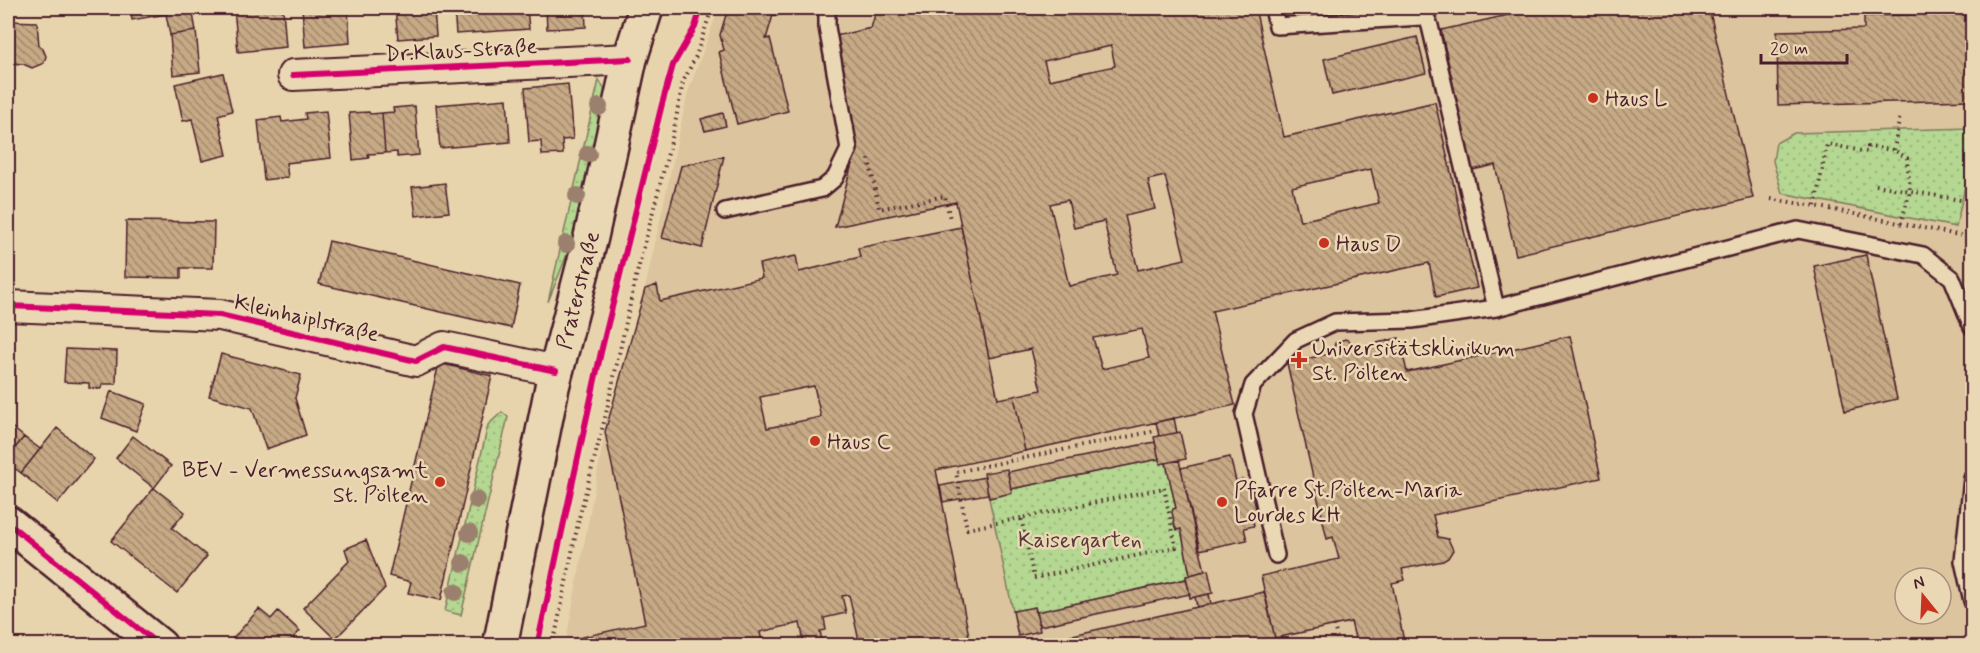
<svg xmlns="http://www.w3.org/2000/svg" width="1980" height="653" viewBox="0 0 1980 653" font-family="Mynerve,sans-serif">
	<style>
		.built { fill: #dbc49e; fill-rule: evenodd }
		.grass { fill: url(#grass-dots); stroke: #7f7b5e; stroke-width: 1.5 }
		.building { fill: url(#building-back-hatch); stroke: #4a1f2b; stroke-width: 1.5; fill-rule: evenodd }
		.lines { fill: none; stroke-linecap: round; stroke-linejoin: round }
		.lane-casing { stroke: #4a1f2b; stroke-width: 20 }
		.street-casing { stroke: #4a1f2b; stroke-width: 34 }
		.secondary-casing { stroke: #4a1f2b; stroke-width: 38 }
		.path { stroke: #4a1f2b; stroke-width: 4; stroke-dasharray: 1.5 4.5; stroke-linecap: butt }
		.lane { stroke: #ead7b4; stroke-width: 15 }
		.street { stroke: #ead7b4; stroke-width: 30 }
		.secondary { stroke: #ead7b4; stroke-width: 33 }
		.cycleway-casing { stroke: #ead7b4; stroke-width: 10 }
		.cycleway { stroke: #d6006c; stroke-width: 6 }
		.tree { fill: #9a806d }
		.poi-dot { fill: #c8321e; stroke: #ead7b4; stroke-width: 2 }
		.labels { text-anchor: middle; stroke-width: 5; stroke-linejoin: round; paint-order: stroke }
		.street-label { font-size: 22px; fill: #4a1f2b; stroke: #ead7b4 }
		.poi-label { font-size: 22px; fill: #4a1f2b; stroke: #ead7b4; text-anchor: start }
		.park-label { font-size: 22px; fill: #5a3b3a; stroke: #ead7b4 }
	</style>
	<defs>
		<pattern id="grass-dots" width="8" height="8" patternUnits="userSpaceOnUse" patternTransform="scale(1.5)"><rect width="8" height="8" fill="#b4d791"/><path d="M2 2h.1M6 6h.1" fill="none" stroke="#9cb87d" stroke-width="1.8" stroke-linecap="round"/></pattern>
		<pattern id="building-back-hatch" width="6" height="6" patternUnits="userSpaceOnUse" patternTransform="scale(1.5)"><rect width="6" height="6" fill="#c6a985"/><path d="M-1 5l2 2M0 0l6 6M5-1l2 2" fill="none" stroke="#a3896d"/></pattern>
	</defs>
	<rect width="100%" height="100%" fill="#e8d4ac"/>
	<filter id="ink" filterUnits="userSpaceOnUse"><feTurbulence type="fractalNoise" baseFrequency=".0167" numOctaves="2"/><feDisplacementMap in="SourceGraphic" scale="12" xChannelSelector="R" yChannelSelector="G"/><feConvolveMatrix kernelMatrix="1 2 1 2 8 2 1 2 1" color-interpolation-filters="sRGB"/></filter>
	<g filter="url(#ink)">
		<path class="built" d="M719,8H1972V645L565,646L605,432L645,289L688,92ZM1905,578H1941V614H1905Z"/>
		<path class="grass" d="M599,80L607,93L574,237L548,302Z
			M1972,128V155L1956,227L1782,193L1773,161L1776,143L1794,133Z
			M502,412L508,417L461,615L445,611L488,425Z
			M1159,459L1160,464L1166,463L1176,508L1173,509L1175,527L1181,529L1190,575L1186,576V579L1037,612L1035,607L1013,611L989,498L1011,489Z"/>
		<path class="building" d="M130,8H192L196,31L170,35L166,14L132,20Z
			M234,8H283L286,47L238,52Z
			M302,8H348L350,43L305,47Z
			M395,8H434L436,36L398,39Z
			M454,8H527L529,29L456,34Z
			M546,8H585L586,27L547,29Z
			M728,8H780L777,16L773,15L766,39L770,38L788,111L737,124L719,52L724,50L720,35Z
			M877,8H1255L1284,137L1435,102L1477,288L1436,297L1429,263L1212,311L1235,405L1025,451L1014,396L1041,390L1031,349L989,358L956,202L835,227L857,145L835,36L871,28ZM1111,46L1115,66L1049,80L1044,61ZM1371,169L1379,203L1300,221L1292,187ZM1165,176L1185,259L1138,270L1125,216L1155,209L1148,180ZM1068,200L1074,228L1104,221L1117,275L1069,286L1050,204ZM1142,329L1149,358L1102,369L1093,338Z
			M1562,8H1709L1753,198L1516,255L1495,165L1472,170L1441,30L1517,13H1563Z
			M1972,13V100L1778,105L1777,31L1864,29V16Z
			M8,21L37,22L39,46L43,49L46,56L44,63L32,68L23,64L8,63Z
			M196,31L200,72L173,75L170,35Z
			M1417,37L1426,73L1332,95L1324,59Z
			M223,73L232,111L218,115L227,155L202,161L192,119L183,121L175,84Z
			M568,84L573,139L562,140L563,154L542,155L541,141L529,142L525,88Z
			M8,85H11L10,123H8Z
			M507,99L510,142L440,148L436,105Z
			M415,106L419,155L397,157V152L385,153L382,113L394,112L393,108Z
			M326,111L331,158L286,163L288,177L264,180L258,120L281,117L282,122L306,119L305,113Z
			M369,112L370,114L382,113L385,153L368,154L369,158L353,160L349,113Z
			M723,113L726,126L705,131L701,119Z
			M8,144L14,145L11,188H8Z
			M724,156L702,248L662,238L681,166Z
			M445,183L449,212L416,216L412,187Z
			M126,221L214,222L213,268H181V278L125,277Z
			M961,227L998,399L1014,396L1025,451L936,470L971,646H853L852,643L859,641L849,595L842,596L846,613L824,618L826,630L820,631L823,646H805L800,623L760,632L763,646H568L569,640L645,623L605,432L645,289L657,285L660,301L762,278L759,264L796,256L799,272L860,257L858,248ZM814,386L821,417L767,428L760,397Z
			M329,241L520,285L511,328L319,284Z
			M1866,255L1897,399L1845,411L1814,266Z
			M1570,336L1601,478L1433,515L1438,537L1448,539L1453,550L1448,558L1443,561L1402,569L1405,580L1392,583L1405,646H1357L1351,622L1275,638L1261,576L1339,559L1333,537L1327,539L1287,363L1333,353L1335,343L1345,339L1354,343L1355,348L1399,338L1407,372Z
			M66,349L117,351L116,384H102L101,389L89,388V383L64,382Z
			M221,354L301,375L295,398L306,435L266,449L252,408L209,396Z
			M439,363L492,376L441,600L408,593L411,582L389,576Z
			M111,391L146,404L136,431L102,418Z
			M1174,418L1177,433L1159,436L1156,422Z
			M8,424L24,437L10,454L8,452Z
			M57,428L94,459L58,503L21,473Z
			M1180,432L1186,459L1160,464L1154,437Z
			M133,436L171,466L154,488L116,458Z
			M24,437L40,449L21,473L8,463V457Z
			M1155,442L1159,459L1011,489L1008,472Z
			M1230,457L1236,481L1243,479L1244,485L1252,483L1260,518L1253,520L1254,526L1244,528L1247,540L1199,550L1181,468Z
			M1179,460L1205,571L1190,575L1181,529L1177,530L1175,527L1172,512L1173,509L1176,508L1166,463Z
			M1007,469L1012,493L989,498L984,473Z
			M985,477L988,494L943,502L940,486Z
			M154,488L185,512L172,528L207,556L177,593L111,541Z
			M366,540L385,588L335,639L303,608L349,561L345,549Z
			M1208,570L1213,593L1190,598L1186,576Z
			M1186,579L1190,594L1040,626L1037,612Z
			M1264,592L1275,638L1262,641L1264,646H1024Z
			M1209,594L1211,604L1197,607L1195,597Z
			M1035,607L1040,631L1018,636L1013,611Z
			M259,609L271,619L278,611L300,631L293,638L302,646H232L229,643Z"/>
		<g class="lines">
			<defs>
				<path id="lane" d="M1273,8L1277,26L1421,17L1427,19L1430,26L1496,308
					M725,211L822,189L835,178L849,149L827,27V8
					M1972,478L1963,561L1972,601
					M1276,555L1244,414L1253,385L1296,340L1335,322L1412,320L1496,308L1798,230L1923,255L1952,278L1972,327"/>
				<path id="street" d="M293,75L630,59
					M8,306L220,315L416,361L444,347L556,371"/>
				<path id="secondary" d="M8,523L160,646
					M500,646L552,387L591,237L630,59L646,8"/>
			</defs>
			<use href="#lane" class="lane-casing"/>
			<use href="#street" class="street-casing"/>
			<use href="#secondary" class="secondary-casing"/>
			<path class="path" d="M1894,150L1900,115
				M869,159L879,209L945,196L950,219
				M1876,185L1972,202
				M1771,199L1815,206L1963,236
				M1815,206L1827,144L1867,152L1868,147L1894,150L1907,158L1910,191L1901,223
				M1164,488L1176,547L1034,578L1021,518Z
				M1021,518L967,529L956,472L1155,431
				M1334,625L1339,646
				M553,646L579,518L605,418L636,277L673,134L683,82L696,56L712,8"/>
			<use href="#lane" class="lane"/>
			<use href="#street" class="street"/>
			<use href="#secondary" class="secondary"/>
			<defs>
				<path id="cycleway" d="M293,75L630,59
					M8,306L220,315L416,361L444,347L556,371
					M8,523L160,646
					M537,646L601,352L662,104L673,65L695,27L701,8"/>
			</defs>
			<use href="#cycleway" class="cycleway-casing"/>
			<use href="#cycleway" class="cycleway"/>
		</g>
		<g class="tree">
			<circle cx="599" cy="107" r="9"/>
			<circle cx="588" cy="154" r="9"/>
			<circle cx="577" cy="196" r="9"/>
			<circle cx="566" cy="244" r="9"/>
			<circle cx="477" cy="500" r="9"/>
			<circle cx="469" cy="533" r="9"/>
			<circle cx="463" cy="563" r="9"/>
			<circle cx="455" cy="592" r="9"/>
		</g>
	</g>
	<g class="poi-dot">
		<circle cx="1593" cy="98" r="6"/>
		<circle cx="1324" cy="243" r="6"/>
		<path d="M1296 351h6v6h6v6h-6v6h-6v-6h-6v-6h6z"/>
		<circle cx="815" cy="441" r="6"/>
		<circle cx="440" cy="482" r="6"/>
		<circle cx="1222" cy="502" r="6"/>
	</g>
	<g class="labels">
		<g class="street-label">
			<text transform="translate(461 49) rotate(-3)" y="8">Dr.Klaus-Straße</text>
			<text transform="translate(577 290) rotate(-76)" y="8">Praterstraße</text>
			<text transform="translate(307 317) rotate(13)" y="8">Kleinhaiplstraße</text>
		</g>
		<g class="poi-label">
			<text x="1605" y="106">Haus L</text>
			<text x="1336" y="251">Haus D</text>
			<text x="1312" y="355">Universitätsklinikum<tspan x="1312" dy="25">St. Pölten</tspan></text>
			<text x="827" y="449">Haus C</text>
			<text x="428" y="477" text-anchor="end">BEV - Vermessungsamt<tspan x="428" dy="25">St. Pölten</tspan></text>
			<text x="1234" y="497">Pfarre St.Pölten-Maria<tspan x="1234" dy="25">Lourdes KH</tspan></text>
		</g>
		<g class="park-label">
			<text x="1080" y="547">Kaisergarten</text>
		</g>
	</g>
	<rect width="1980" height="653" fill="none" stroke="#ead7b4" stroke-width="30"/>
	<rect x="15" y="15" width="1950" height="623" fill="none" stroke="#4a1f2b" stroke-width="2" filter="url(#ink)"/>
	<g transform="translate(1923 596) rotate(342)"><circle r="28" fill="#ead7b4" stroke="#aa8d7d" stroke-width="1.5"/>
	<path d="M0-4.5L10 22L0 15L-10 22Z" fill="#c8321e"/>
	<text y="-9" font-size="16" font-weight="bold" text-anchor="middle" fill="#4a1f2b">N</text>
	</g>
	<path d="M1761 54v9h86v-9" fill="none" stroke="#4a1f2b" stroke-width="3"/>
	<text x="1770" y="54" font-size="18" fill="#4a1f2b" stroke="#ead7b4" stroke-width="4.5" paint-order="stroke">20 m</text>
</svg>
